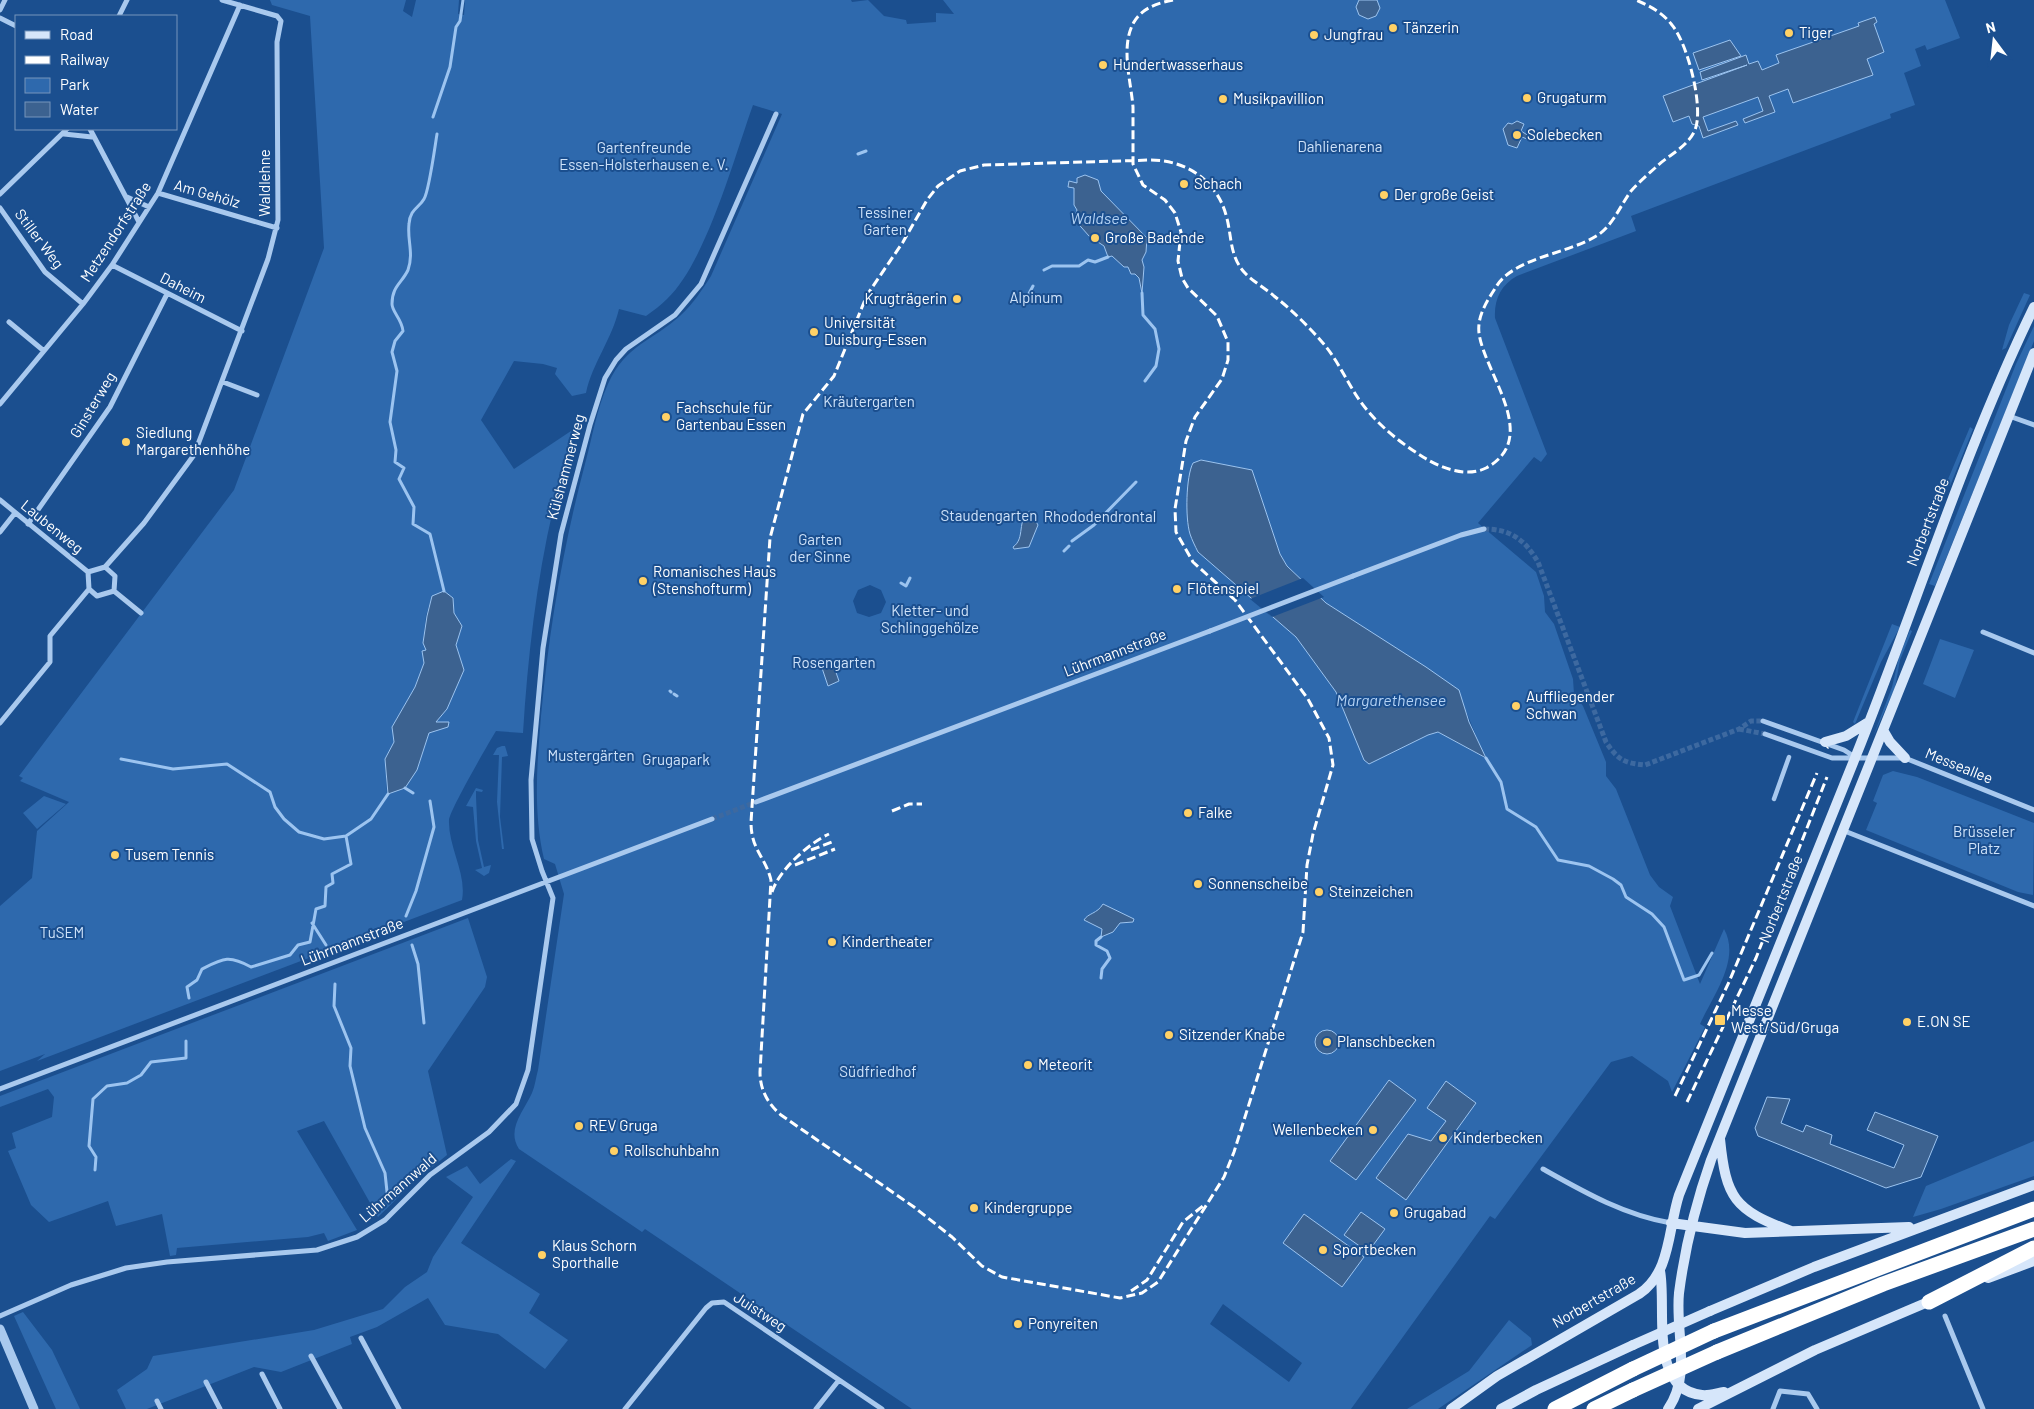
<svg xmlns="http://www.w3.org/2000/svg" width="2034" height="1409" viewBox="0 0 2034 1409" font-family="Barlow,sans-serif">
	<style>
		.green { fill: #2e69ad; fill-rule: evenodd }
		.water { fill: #3c6290; stroke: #9cc4f0 }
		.pier { fill: #1b4f8f }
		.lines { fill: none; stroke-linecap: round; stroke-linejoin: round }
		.stream { stroke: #9cc4f0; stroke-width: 3 }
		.minor-tunnel { stroke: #3d69a0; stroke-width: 5; stroke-dasharray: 5 2.5; stroke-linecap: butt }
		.pedestrian { stroke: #a9c9ee; stroke-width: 4.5 }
		.minor { stroke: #a9c9ee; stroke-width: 5 }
		.tertiary { stroke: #a9c9ee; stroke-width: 9 }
		.secondary { stroke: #d6e6fa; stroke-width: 10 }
		.motorway { stroke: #fff; stroke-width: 15 }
		.rail { stroke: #fff; stroke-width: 3; stroke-dasharray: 9 4; stroke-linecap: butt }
		.minor-bridge { stroke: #a9c9ee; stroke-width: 5 }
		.secondary-bridge { stroke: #d6e6fa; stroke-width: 10 }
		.motorway-bridge { stroke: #fff; stroke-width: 15 }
		.poi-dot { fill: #ffd166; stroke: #1b4f8f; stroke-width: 2 }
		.labels { text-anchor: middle; stroke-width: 4; stroke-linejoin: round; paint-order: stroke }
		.poi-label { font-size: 15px; fill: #fff; stroke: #1b4f8f; text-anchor: start }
		.park-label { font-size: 15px; fill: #cfe3fa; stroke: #1b4f8f }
		.street-label { font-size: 15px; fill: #fff; stroke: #1b4f8f }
		.water-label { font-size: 16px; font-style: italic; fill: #b5d3f5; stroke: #1b4f8f }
	</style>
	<rect width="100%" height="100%" fill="#1b4f8f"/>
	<path class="green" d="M270,0H406L403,11L412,17L416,0H459L458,14L464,15L465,0H851L852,2L868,0L884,16L906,20L907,24L936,22V13L954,14L943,0H1945L1960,38L1927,50L1925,45L1915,49L1921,66L1904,73L1915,105L1890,114L1891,118L1631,216L1636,231L1517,276C1501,285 1494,299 1495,318L1547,454L1541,462L1534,457L1478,523L1536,572L1544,596L1545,612L1554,624L1573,679L1574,694L1583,706L1606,762V776L1616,789L1650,875L1659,887L1673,897L1670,906L1700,984L1724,929C1741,959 1713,996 1700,1024L1705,1027L1672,1092L1668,1081L1632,1056L1611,1062L1495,1219L1490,1216L1351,1409H912L645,1229L642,1232L519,1149C506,1129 524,1111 532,1093C535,1086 536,1077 538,1070L564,894L555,864L544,859C533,812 537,764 541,716C549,630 563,547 585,464C592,438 597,408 608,384C626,344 653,341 681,315C693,304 702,290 711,276L782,114L753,105C734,158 706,262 667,299C661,305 653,311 646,316L619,309C612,339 592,364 586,393L572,396L555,374L557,368L543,364L514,361L481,420L514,469L571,431L579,420C572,446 563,471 556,497C537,574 528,654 523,733L496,731C488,744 450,810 449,820C448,847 467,874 462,900L37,1061L45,1054L0,1071V906L32,878L37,831L69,802L20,781L23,778L19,776L234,490L324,248L310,16L272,5ZM1201,460L1252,470L1280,554L1287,566L1326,603L1366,629L1466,711L1485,758L1438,732L1428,735L1369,764L1336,692L1296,637L1270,612ZM870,585L881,590L886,602L881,613L869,617L857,613L853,601L858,590ZM432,596L453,598L454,613L462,626L456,645L464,671L429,733L417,770L387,793L385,759L394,742L392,727L415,687L424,663L422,651L426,650L423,643L426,616ZM1223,1304L1302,1363L1289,1382L1210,1324Z
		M2024,293L2030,295L2006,348L2002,350L2009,325Z
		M2034,326V341L1935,586L1929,584L2016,364Z
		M1970,427L1973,429L1950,486L1946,484Z
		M1892,624L1900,627L1881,662L1855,724L1853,722Z
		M1910,630L1912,631L1900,660L1895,688L1873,737L1892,687L1899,657Z
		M1940,639L1974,650L1955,698L1923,684Z
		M502,746H505L508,756L502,757L500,817L504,849H502L497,802L499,755H493L497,748Z
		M1893,771L1917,777L2034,823L2033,895L2018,892L1866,830L1877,803L1873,801L1883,775Z
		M476,788L483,790L482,792L476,791V797L478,840L484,867L491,865L489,873L484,876L475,870L482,868L476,841L473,807L466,806Z
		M44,796L66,804L37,829L23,813Z
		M468,918L487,977L485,987L428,1071L447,1155L413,1183L378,1217L324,1121L297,1131L357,1230L328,1241L324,1233L308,1237L177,1248L176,1255L170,1256L162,1214L116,1226L108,1201L49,1222L31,1205L8,1151L16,1148L12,1133L52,1117L54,1097L48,1089L0,1107V1096Z
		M2034,1141V1176L1941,1209L1913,1217L1926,1186Z
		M511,1159L516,1161L461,1243L540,1294L529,1313L568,1340L545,1369L498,1334L445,1325L428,1298L377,1327L350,1337L352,1344L281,1372L254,1367L147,1409H126L117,1390L147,1369L153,1356L314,1330L383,1309L405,1287L427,1272L433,1257L473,1197L446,1177L467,1166L480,1184Z
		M23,1312L52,1350L80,1409H56L14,1316Z
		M1509,1320L1531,1338L1532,1345L1438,1409H1407L1469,1371Z"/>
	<path class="water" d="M1359,0H1377L1380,8L1376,16L1368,19L1359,15L1356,7Z
		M1875,17L1877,22L1874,24L1884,52L1867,59L1873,75L1793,103L1788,89L1769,96L1775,112L1745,123L1743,119L1763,111L1758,97L1703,117L1708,131L1736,121L1738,125L1703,138L1699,126L1692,124L1689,116L1673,122L1663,96L1747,65L1702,80L1700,72L1746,55L1749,64L1758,61L1762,70L1779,63L1776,55L1859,26L1858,23Z
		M1730,40L1741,56L1699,70L1693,53Z
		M1517,121L1524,124L1521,131L1529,136L1527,139L1522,137L1517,148L1508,145L1503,129L1508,123L1512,124Z
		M1085,175L1098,180L1101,191L1147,238L1146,252L1142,260L1144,267L1142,293L1139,278L1135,274H1131L1128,267H1124L1112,256L1108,257L1104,246L1089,236L1074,219L1077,210L1074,205V188L1068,187L1069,181L1077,183V178Z
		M1201,460L1252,470L1280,554L1287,566L1326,603L1426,667L1459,690L1469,722L1486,758L1438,732L1428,735L1369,764L1364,760L1336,692L1296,637L1198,552C1195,546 1192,540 1190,534C1185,518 1186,476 1193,463Z
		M1030,511L1038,525L1029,547L1014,549L1013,547C1026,538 1016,520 1030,511Z
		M444,591L453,598L454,613L462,626L456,645L464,670L447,709L436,722H449L448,727L429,733L417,770L405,788L388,794L385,759L394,742L392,727L415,687L424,663L422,651L426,650L423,643L427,616L432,596Z
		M832,661L839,681L828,686L821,665Z
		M1103,904L1134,919L1133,922L1120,923L1113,932L1101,937L1102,929L1084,920C1088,913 1097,914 1103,904Z
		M1315 1042a12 12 0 1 1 24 0a12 12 0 1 1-24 0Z
		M1389,1080L1416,1100L1356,1180L1330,1161Z
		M1446,1081L1476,1103L1406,1200L1376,1178L1408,1134L1431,1141L1446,1121L1427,1108Z
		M1767,1097L1790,1099L1781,1123L1803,1132L1806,1125L1832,1135L1830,1144L1894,1168L1904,1145L1867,1130L1875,1112L1938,1136L1921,1177L1886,1188L1758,1136L1755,1128Z
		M1361,1212L1385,1229L1368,1252L1344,1235Z
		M1304,1214L1364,1257L1342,1287L1283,1243Z"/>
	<path class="pier" d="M1303,578L1324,597L1272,617L1250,599Z"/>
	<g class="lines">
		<path class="stream" d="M433,117L450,67L456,27L460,21L463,0
			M437,134C435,146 429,191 424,199C419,208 410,209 409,224C407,240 414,253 408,270C402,283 392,286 392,304C392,312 402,319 403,331L395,341L392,352L397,371L390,422L396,450L395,462L404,468L399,479L414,507L413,524L430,534L444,591
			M858,154L866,151
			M1044,270L1052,266H1079L1088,260L1095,262L1108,257
			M1142,293L1143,315L1155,329L1159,349L1156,366L1145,381
			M1025,301L1033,286
			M1072,541L1094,525L1136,482
			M1064,551L1069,546
			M901,583L906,586L910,578
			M670,691L671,692
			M674,694L677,696
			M1486,758L1501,782L1507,809L1536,827L1558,860L1589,866L1613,879L1621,885L1626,897L1652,914L1664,927L1684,980L1699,975L1712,953
			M121,759L173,769L227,764L270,792L275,807L284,819L299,832L324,839L346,836
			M405,788L413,793
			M406,916L416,891L434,827L430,801
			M312,923L326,945
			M1101,937L1096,941V945L1107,951L1110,958L1102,969L1101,978
			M412,945L418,964L424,1023
			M335,984L334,1006L351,1048L350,1066L365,1128L385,1173L388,1201
			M189,998L187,987L197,980L202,969C224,958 229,955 251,967L290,955L298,945L310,942L316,909L325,906L326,887L333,883L332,874L351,864L346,836L371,819L388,794
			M95,1170L96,1157L89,1146L93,1099L107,1086L127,1083L141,1075L151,1062L186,1058V1041"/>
		<path class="minor-tunnel" d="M1484,529C1511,529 1525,540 1538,562L1606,742C1618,760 1624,763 1645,765L1739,729L1751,721H1763
			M1739,729L1765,734
			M712,819L756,802"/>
		<path class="pedestrian" d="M1774,799L1789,757"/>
		<path class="minor" d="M0,10L5,0
			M119,16L127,0
			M0,18L16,26
			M90,129L139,222
			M64,134L92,137
			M158,193L277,228
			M0,194L67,129
			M127,197L149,207
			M0,208L45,272L83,304
			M112,265L242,331
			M9,322L44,351
			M223,382L257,395
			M0,404L83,304L112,265L158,193L240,5
			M2009,416L2034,425
			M0,500L88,572
			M28,524L110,407L167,294
			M0,532L15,513
			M105,567L144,523L194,455L268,259L278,220L277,42L281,21L277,16L222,0
			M105,567L115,576L114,591L97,596L89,589L88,572Z
			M1353,576L1461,535L1484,529
			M114,591L141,613
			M1983,632L2034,653
			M1763,721L1844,750L1855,757
			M0,723L50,662V636L89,589
			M1765,734L1832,758H1905L2034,810
			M756,802L1210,631
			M1842,830L2034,906
			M0,1089L712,819
			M1543,1169C1584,1192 1624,1215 1671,1223
			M0,1316L71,1285L126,1268L167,1262L317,1250L357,1237L385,1220L430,1175L489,1132L516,1104L528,1070L553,898L542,871L532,839L531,780L543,648L561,534L590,425L605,378L616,360L626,349L675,315L701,284L776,114
			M1945,1316L1983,1409
			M361,1338L399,1409
			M311,1356L340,1409
			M262,1374L280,1409
			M206,1382L220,1409
			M157,1401L161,1409
			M625,1409L706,1308L712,1303L724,1302L882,1409
			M816,1409L839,1380
			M1773,1409L1780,1391L1808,1394L1817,1409"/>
		<path class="tertiary" d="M0,1329L34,1409"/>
		<path class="secondary" d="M1883,730L1890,742L1905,758
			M1825,742L1846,736L1867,723
			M1720,1139C1726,1198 1734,1210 1791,1231
			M1671,1223L1745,1233L1909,1227
			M1660,1271C1667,1306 1648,1390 1702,1395C1709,1396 1717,1393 1724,1392
			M1988,1278L2034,1261
			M1710,1311L1814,1267L2034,1185
			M1451,1409L1497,1376L1639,1294C1671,1273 1668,1229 1679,1195C1738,1050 1796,904 1855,758C1915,609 1963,453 2034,307
			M1501,1409L1536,1390L1633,1345
			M1668,1409C1692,1374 1675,1333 1679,1293C1685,1247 1696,1203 1711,1160L2034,353
			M1698,1409L1815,1350L1935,1299"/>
		<path class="motorway" d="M1929,1302L2034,1248
			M1714,1331L2034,1209
			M1717,1352L1883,1284L2034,1229
			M1555,1409L1633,1369
			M1594,1409L1633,1390"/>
		<path class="rail" d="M1173,0C1158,3 1142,8 1134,22C1120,46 1131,81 1133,107C1133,125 1133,143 1133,161V164L1143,185L1165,200L1175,213L1181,232L1178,261L1182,278L1188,288L1217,316L1228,342V360L1222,379L1195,417L1186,441L1175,509L1176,532L1193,562L1235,600L1308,699L1329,738L1333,765L1313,834L1307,865L1303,932L1234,1152L1224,1177L1158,1282L1142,1293L1120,1298L1002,1277L982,1266L952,1237L914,1207L781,1115C767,1103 760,1089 760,1072L771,880C765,856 751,850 751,822L770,538L803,414L834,376L867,295L903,242L927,200L938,186L960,171L984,165L1151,160C1186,160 1217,181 1226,215C1232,235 1229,255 1244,272C1252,281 1265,288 1274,296C1291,309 1308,326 1322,342C1337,359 1346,380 1358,398C1374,422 1399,442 1423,457C1441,468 1466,478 1486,468C1542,438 1484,373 1479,333C1477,316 1487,301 1496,287C1514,257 1569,254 1598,235C1613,225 1620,206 1631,191C1638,183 1647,175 1655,168C1668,155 1687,148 1695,130C1704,108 1688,44 1672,25C1663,13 1650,6 1636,0
			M1827,748L1828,747
			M892,811L909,804H922
			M811,850L832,842
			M795,865L835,849
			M772,892C779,870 809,843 829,834
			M1675,1096L1729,982L1817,773
			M1687,1102L1756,958L1827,777
			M1131,1291L1147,1280L1183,1222L1204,1205"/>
		<path class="minor-bridge" d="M1210,631L1353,576"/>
		<path class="secondary-bridge" d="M1633,1345L1710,1311"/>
		<path class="motorway-bridge" d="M1633,1369L1714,1331
			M1633,1390L1717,1352"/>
	</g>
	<g class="poi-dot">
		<circle cx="1393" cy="28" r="5"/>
		<circle cx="1789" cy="33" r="5"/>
		<circle cx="1314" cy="35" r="5"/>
		<circle cx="1103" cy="65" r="5"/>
		<circle cx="1527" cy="98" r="5"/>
		<circle cx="1223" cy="99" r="5"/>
		<circle cx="1517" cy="135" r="5"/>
		<circle cx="1184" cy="184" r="5"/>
		<circle cx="1384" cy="195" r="5"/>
		<circle cx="1095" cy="238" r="5"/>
		<circle cx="957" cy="299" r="5"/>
		<circle cx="814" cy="332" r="5"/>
		<circle cx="666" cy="417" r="5"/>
		<circle cx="126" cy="442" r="5"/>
		<circle cx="643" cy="581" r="5"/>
		<circle cx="1177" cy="589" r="5"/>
		<circle cx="1516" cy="706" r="5"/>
		<circle cx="1188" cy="813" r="5"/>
		<circle cx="115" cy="855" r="5"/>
		<circle cx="1198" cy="884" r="5"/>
		<circle cx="1319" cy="892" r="5"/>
		<circle cx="832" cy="942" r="5"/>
		<rect x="1714" y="1014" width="12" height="12" rx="2.5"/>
		<circle cx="1907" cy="1022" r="5"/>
		<circle cx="1169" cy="1035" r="5"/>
		<circle cx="1327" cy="1042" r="5"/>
		<circle cx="1028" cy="1065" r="5"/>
		<circle cx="579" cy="1126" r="5"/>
		<circle cx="1373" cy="1130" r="5"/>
		<circle cx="1443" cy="1138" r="5"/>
		<circle cx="614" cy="1151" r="5"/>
		<circle cx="974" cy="1208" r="5"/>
		<circle cx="1394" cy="1213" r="5"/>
		<circle cx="1323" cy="1250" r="5"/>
		<circle cx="542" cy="1255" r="5"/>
		<circle cx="1018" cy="1324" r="5"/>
	</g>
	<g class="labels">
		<g class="poi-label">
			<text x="1403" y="33">Tänzerin</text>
			<text x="1799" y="38">Tiger</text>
			<text x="1324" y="40">Jungfrau</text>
			<text x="1113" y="70">Hundertwasserhaus</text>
			<text x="1537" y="103">Grugaturm</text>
			<text x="1233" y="104">Musikpavillion</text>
			<text x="1527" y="140">Solebecken</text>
			<text x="1194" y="189">Schach</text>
			<text x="1394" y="200">Der große Geist</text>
			<text x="1105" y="243">Große Badende</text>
			<text x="947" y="304" text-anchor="end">Krugträgerin</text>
			<text x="824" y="328">Universität<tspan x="824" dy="17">Duisburg-Essen</tspan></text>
			<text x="676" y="413">Fachschule für<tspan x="676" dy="17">Gartenbau Essen</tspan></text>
			<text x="136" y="438">Siedlung<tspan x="136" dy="17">Margarethenhöhe</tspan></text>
			<text x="653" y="577">Romanisches Haus<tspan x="653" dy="17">(Stenshofturm)</tspan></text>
			<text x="1187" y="594">Flötenspiel</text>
			<text x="1526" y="702">Auffliegender<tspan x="1526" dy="17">Schwan</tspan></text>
			<text x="1198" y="818">Falke</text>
			<text x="125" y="860">Tusem Tennis</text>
			<text x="1208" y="889">Sonnenscheibe</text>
			<text x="1329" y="897">Steinzeichen</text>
			<text x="842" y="947">Kindertheater</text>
			<text x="1731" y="1016">Messe<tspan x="1731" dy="17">West/Süd/Gruga</tspan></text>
			<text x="1917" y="1027">E.ON SE</text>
			<text x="1179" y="1040">Sitzender Knabe</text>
			<text x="1337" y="1047">Planschbecken</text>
			<text x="1038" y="1070">Meteorit</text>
			<text x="589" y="1131">REV Gruga</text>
			<text x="1363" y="1135" text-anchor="end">Wellenbecken</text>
			<text x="1453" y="1143">Kinderbecken</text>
			<text x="624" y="1156">Rollschuhbahn</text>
			<text x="984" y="1213">Kindergruppe</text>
			<text x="1404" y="1218">Grugabad</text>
			<text x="552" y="1251">Klaus Schorn<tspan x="552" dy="17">Sporthalle</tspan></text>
			<text x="1333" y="1255">Sportbecken</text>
			<text x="1028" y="1329">Ponyreiten</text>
		</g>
		<g class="park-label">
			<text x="1340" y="152">Dahlienarena</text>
			<text x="644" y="153">Gartenfreunde<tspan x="644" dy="17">Essen-Holsterhausen e. V.</tspan></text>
			<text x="885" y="218">Tessiner<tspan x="885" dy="17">Garten</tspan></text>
			<text x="1036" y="303">Alpinum</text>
			<text x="869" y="407">Kräutergarten</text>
			<text x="989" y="521">Staudengarten</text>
			<text x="1100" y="522">Rhododendrontal</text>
			<text x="820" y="545">Garten<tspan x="820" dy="17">der Sinne</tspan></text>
			<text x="930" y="616">Kletter- und<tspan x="930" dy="17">Schlinggehölze</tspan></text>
			<text x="834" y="668">Rosengarten</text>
			<text x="591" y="761">Mustergärten</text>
			<text x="676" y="765">Grugapark</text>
			<text x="1984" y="837">Brüsseler<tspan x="1984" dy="17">Platz</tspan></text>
			<text x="62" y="938">TuSEM</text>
			<text x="878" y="1077">Südfriedhof</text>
		</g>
		<g class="street-label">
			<text transform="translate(265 183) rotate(-90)" y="5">Waldlehne</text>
			<text transform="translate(207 194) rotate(16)" y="5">Am Gehölz</text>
			<text transform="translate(116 232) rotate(-57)" y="5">Metzendorfstraße</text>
			<text transform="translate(39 239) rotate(53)" y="5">Stiller Weg</text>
			<text transform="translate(183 288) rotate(27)" y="5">Daheim</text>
			<text transform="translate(93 405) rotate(-59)" y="5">Ginsterweg</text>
			<text transform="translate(566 467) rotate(-75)" y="5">Külshammerweg</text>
			<text transform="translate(1928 522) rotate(-69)" y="5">Norbertstraße</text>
			<text transform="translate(52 527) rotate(39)" y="5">Laubenweg</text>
			<text transform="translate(1115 653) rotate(-21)" y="5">Lührmannstraße</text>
			<text transform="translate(1959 766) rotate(22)" y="5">Messeallee</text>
			<text transform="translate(1781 899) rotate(-68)" y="5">Norbertstraße</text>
			<text transform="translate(352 942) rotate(-21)" y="5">Lührmannstraße</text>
			<text transform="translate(398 1188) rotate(-41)" y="5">Lührmannwald</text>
			<text transform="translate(1594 1301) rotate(-30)" y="5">Norbertstraße</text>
			<text transform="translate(760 1312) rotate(33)" y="5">Juistweg</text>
		</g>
		<g class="water-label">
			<text x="1099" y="224">Waldsee</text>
			<text x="1391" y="706">Margarethensee</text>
		</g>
	</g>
	<rect x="15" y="15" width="162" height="115" fill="#1b4f8f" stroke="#7695bc"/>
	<rect x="25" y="31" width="25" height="8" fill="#d6e6fa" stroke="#7695bc"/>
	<text x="60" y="40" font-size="15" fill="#ffffff">Road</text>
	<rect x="25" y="56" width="25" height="8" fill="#ffffff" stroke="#7695bc"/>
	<text x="60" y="65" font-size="15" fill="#ffffff">Railway</text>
	<rect x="25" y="78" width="25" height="15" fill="#2e69ad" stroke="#7695bc"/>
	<text x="60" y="90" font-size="15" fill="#ffffff">Park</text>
	<rect x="25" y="102" width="25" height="15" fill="#3c6290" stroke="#7695bc"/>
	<text x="60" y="115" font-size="15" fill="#ffffff">Water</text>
	<g transform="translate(1994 40) rotate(345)" stroke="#1b4f8f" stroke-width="4" paint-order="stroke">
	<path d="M0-4L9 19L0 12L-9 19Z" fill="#ffffff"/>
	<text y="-8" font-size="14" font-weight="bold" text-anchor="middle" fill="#ffffff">N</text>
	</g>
</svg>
